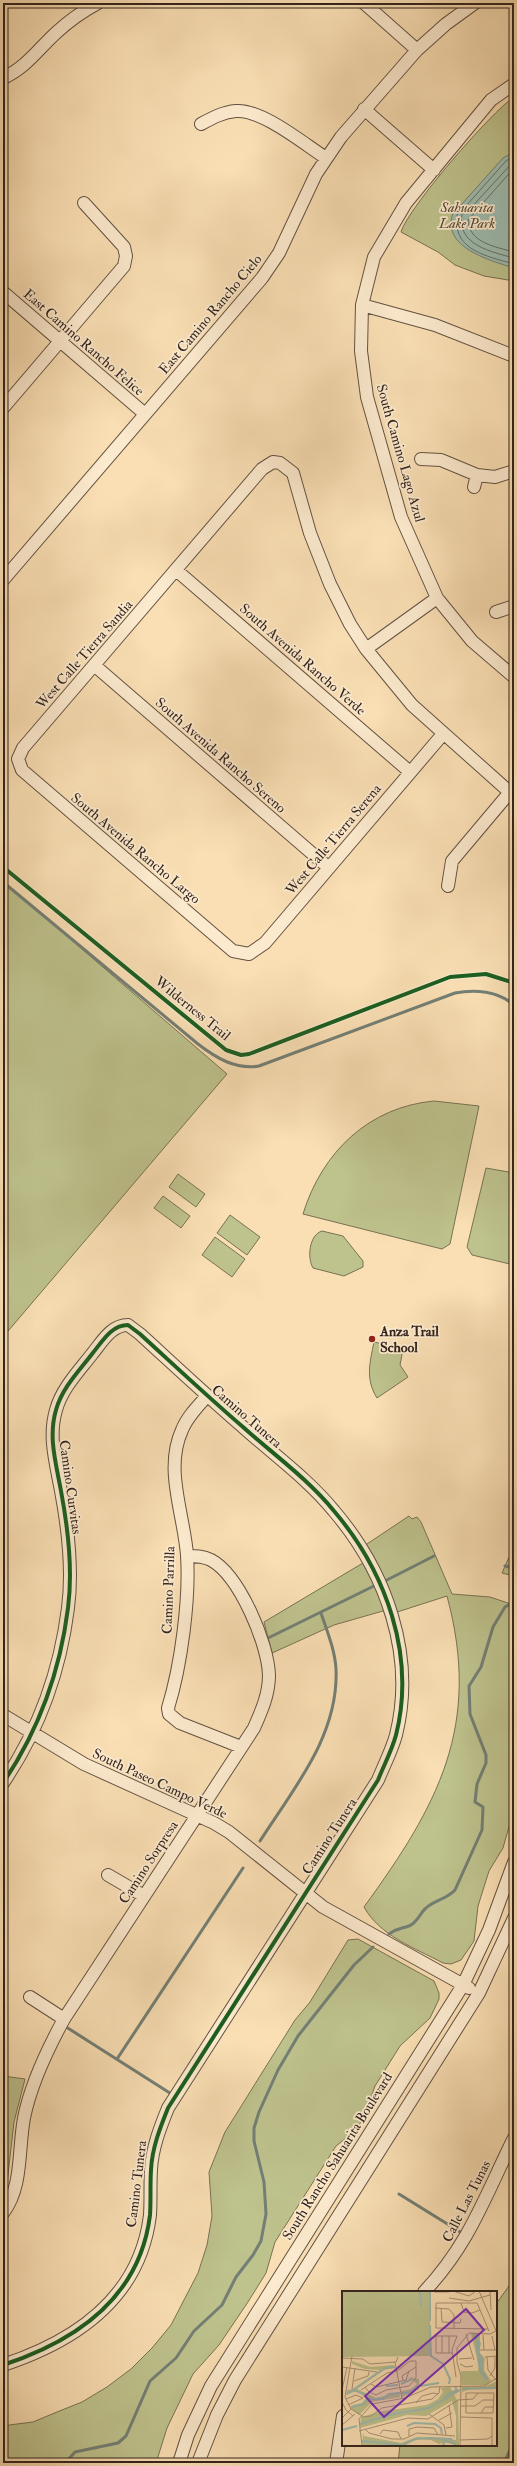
<svg xmlns="http://www.w3.org/2000/svg" width="517" height="2466" viewBox="0 0 517 2466" font-family="'IM FELL Double Pica',serif">
	<style>
		.green { fill: #bec28d; stroke: #787254 }
		.water { fill: #9ebcb0; stroke: #737f75 }
		.lines { fill: none; stroke-linecap: round; stroke-linejoin: round }
		.shore { stroke: #687066; stroke-width: 1 }
		.stream { stroke: #737f75; stroke-width: 3 }
		.minor-casing { stroke: #645242; stroke-width: 14 }
		.minor { stroke: #fceace; stroke-width: 12 }
		.cycleway-casing { stroke: #fceace; stroke-width: 6 }
		.cycleway { stroke: #1b5e20; stroke-width: 4 }
		.poi-dot { fill: #8f2418; stroke: #fceace; stroke-width: 1.5 }
		.labels { text-anchor: middle; stroke-width: 3.5; stroke-linejoin: round; paint-order: stroke }
		.park-label { font-size: 14px; font-style: italic; fill: #554b38; stroke: #fceace }
		.street-label { font-size: 14px; fill: #32231c; stroke: #fceace }
		.poi-label { font-size: 14px; font-weight: bold; fill: #32231c; stroke: #fceace; text-anchor: start }
		.inset-river { fill: none; stroke: #9ebcb0; stroke-width: 2 }
		.inset-road { fill: none; stroke: #aa9477; stroke-width: 1 }
		.view { fill: #7b2cbf; fill-opacity: 0.15; stroke: #7b2cbf; stroke-width: 2 }
		.inset-edge { fill: none; stroke: #32231c; stroke-width: 2 }
	</style>
	<rect width="100%" height="100%" fill="#fadfb4"/>
	<filter id="stains"><feTurbulence type="fractalNoise" baseFrequency=".005" numOctaves="4"/><feColorMatrix values="0 0 0 0 .2 0 0 0 0 .09 0 0 0 0 .02 0 0 0 .5 -.17"/></filter>
	<radialGradient id="worn" r=".72"><stop offset=".6" stop-color="#630" stop-opacity="0"/><stop offset="1" stop-color="#630" stop-opacity=".3"/></radialGradient>
	<path class="green" d="M514,97V281L484,276L455,265L438,252L401,232C408,208 491,112 514,97Z
		M3,881L227,1074L3,1337Z
		M434,1101L479,1106L450,1244L442,1249L303,1214C322,1152 369,1107 434,1101Z
		M486,1168L514,1173V1265L472,1255L467,1247Z
		M178,1174L205,1194L196,1207L169,1187Z
		M163,1196L190,1216L181,1228L154,1208Z
		M230,1215L260,1237L247,1255L217,1233Z
		M322,1231L343,1236L363,1261V1267L344,1276L313,1268C307,1258 309,1235 322,1231Z
		M215,1237L245,1259L232,1277L202,1255Z
		M374,1342L403,1349L400,1365L408,1377L377,1398C365,1379 370,1362 374,1342Z
		M409,1516L412,1519L417,1517L421,1522L452,1594L490,1597L514,1605V1809L503,1848L489,1871L478,1906L474,1941L461,1960L451,1964L443,1963C415,1948 380,1936 364,1907C438,1805 482,1726 447,1596L391,1614L390,1609L334,1625L272,1653L264,1622L368,1560L361,1548Z
		M514,1555V1576L502,1573L509,1557Z
		M358,1939L434,1981L439,1993V1999L430,2018L400,2046L375,2086L363,2119L355,2131L336,2146L275,2242L266,2273L248,2302L219,2345L193,2374L167,2428L156,2463H3V2429L9,2425L33,2422L57,2412L82,2402L107,2387L131,2369L152,2348L171,2325L198,2273L207,2245L212,2216L209,2172L225,2132L295,2020L310,2002L348,1940Z
		M3,2076L25,2079L14,2122L7,2183L3,2194Z
		M514,2279V2463H398L400,2445H496V2304Z"/>
	<path class="water" d="M514,152V268C485,259 432,244 458,203L461,205L503,158Z"/>
	<g class="lines">
		<path class="shore" d="M514,156L506,161L465,207L459,209C456,214 457,220 457,225C458,252 494,258 514,264
			M514,161L468,211L462,214C456,245 492,252 514,258
			M514,168L468,220C469,243 496,247 514,252"/>
		<path class="stream" d="M3,882L198,1044C216,1058 236,1070 259,1066L455,993C475,989 498,991 514,1005
			M505,1566L514,1568
			M383,1582L434,1556
			M264,1640L378,1584
			M260,1841C294,1788 339,1735 336,1669C335,1650 327,1631 321,1613
			M389,1934C397,1928 401,1929 409,1926C417,1923 420,1913 426,1908C435,1900 447,1899 455,1890L482,1830L483,1807L475,1802L477,1784L486,1763V1755L470,1714L469,1686L481,1667L493,1627L505,1607L510,1604
			M63,2025L173,2095
			M117,2059L243,1868
			M399,2194L462,2233
			M65,2463L75,2452L118,2443L126,2436L150,2381L176,2358L194,2331L222,2305L236,2277L253,2255L261,2241L266,2214L264,2182L254,2141V2128L259,2112L278,2070L298,2036L354,1965L373,1947
			M504,2463L514,2441"/>
		<defs>
			<path id="minor" d="M364,3L417,50
				M3,78C26,68 39,48 57,32C70,20 83,11 98,3
				M514,84L491,100L406,203L374,257L362,305L361,351L367,397L401,517L437,598L472,641L514,677
				M364,109L434,170
				M201,124C212,118 223,112 236,111C262,109 304,144 326,158
				M3,292L145,414
				M362,305L435,325L514,356
				M3,408L124,266L126,256L124,247L84,203
				M421,459L441,460L477,475L495,477L514,471
				M474,487L477,475
				M176,570L410,772
				M3,580L262,278L279,253L316,174L341,137L417,50L446,24L475,3
				M496,612L514,606
				M366,649L437,598
				M94,665L329,868
				M443,734L265,943L249,954L233,951L22,770L18,759L23,748L262,469L273,462L280,463L293,473L310,533L330,584L350,624L366,649L412,705L514,796
				M448,886L452,861L510,792
				M207,1396C198,1406 187,1417 182,1430C164,1469 184,1514 187,1555C190,1599 181,1666 168,1708L169,1714L180,1723L241,1747
				M3,1715L84,1764L214,1823L229,1832L323,1907L469,1988
				M3,1783C39,1730 60,1672 68,1608C73,1570 68,1528 61,1491C56,1463 48,1437 56,1410C62,1388 79,1371 92,1354C102,1342 111,1325 128,1325L140,1334C174,1365 208,1397 243,1427C273,1454 308,1479 334,1511C386,1572 416,1655 396,1735C392,1750 384,1765 378,1780L168,2108C160,2128 152,2148 151,2170C150,2185 151,2200 150,2215C140,2298 76,2341 3,2365
				M108,1875L144,1896
				M30,1997L64,2019
				M3,2213C23,2187 18,2150 24,2118C31,2083 47,2050 64,2019L254,1728C262,1710 269,1694 269,1675C268,1643 239,1575 211,1560C203,1556 195,1556 187,1556
				M424,2292C470,2243 485,2196 514,2138
				M179,2463L188,2435L211,2386L463,1985L489,1930L514,1862
				M198,2463L217,2415L235,2380L479,1993L514,1918
				M336,2463L343,2416"/>
		</defs>
		<use href="#minor" class="minor-casing"/>
		<use href="#minor" class="minor"/>
		<defs>
			<path id="cycleway" d="M3,867L226,1050L241,1055L249,1054L450,977L486,974L514,983
				M3,1783C39,1730 60,1672 68,1608C73,1570 68,1528 61,1491C56,1463 48,1437 56,1410C62,1388 79,1371 92,1354C102,1342 111,1325 128,1325L140,1334C174,1365 208,1397 243,1427C273,1454 308,1479 334,1511C386,1572 416,1655 396,1735C392,1750 384,1765 378,1780L168,2108C160,2128 152,2148 151,2170C150,2185 151,2200 150,2215C140,2298 76,2341 3,2365"/>
		</defs>
		<use href="#cycleway" class="cycleway-casing"/>
		<use href="#cycleway" class="cycleway"/>
	</g>
	<circle class="poi-dot" cx="372" cy="1339" r="4"/>
	<g class="labels">
		<g class="park-label">
			<text x="467" y="212">Sahuarita<tspan x="467" dy="16">Lake Park</tspan></text>
		</g>
		<g class="street-label">
			<text transform="translate(210 314) rotate(-50)" y="5">East Camino Rancho Cielo</text>
			<text transform="translate(84 342) rotate(41)" y="5">East Camino Rancho Felice</text>
			<text transform="translate(401 453) rotate(74)" y="5">South Camino Lago Azul</text>
			<text transform="translate(84 654) rotate(-49)" y="5">West Calle Tierra Sandia</text>
			<text transform="translate(303 659) rotate(41)" y="5">South Avenida Rancho Verde</text>
			<text transform="translate(221 755) rotate(41)" y="5">South Avenida Rancho Sereno</text>
			<text transform="translate(333 839) rotate(-50)" y="5">West Calle Tierra Serena</text>
			<text transform="translate(136 848) rotate(40)" y="5">South Avenida Rancho Largo</text>
			<text transform="translate(193 1008) rotate(39)" y="5">Wilderness Trail</text>
			<text transform="translate(247 1416) rotate(41)" y="5">Camino Tunera</text>
			<text transform="translate(71 1487) rotate(82)" y="5">Camino Curvitas</text>
			<text transform="translate(168 1590) rotate(-88)" y="5">Camino Parrilla</text>
			<text transform="translate(160 1783) rotate(25)" y="5">South Paseo Campo Verde</text>
			<text transform="translate(329 1836) rotate(-57)" y="5">Camino Tunera</text>
			<text transform="translate(148 1862) rotate(-57)" y="5">Camino Sorpresa</text>
			<text transform="translate(337 2156) rotate(-58)" y="5">South Rancho Sahuarita Boulevard</text>
			<text transform="translate(136 2184) rotate(-83)" y="5">Camino Tunera</text>
			<text transform="translate(466 2201) rotate(-63)" y="5">Calle Las Tunas</text>
		</g>
		<g class="poi-label">
			<text x="380" y="1336">Anza Trail<tspan x="380" dy="16">School</tspan></text>
		</g>
	</g>
	<g transform="translate(342 2291)">
		<rect width="155" height="155" fill="#fadfb4"/>
		<path d="M0,0H88V65L0,66ZM129,42H138V62L143,67L142,79L149,90L145,94H120L119,80H136L137,76ZM10,70L28,76L52,74L53,77L42,79L15,98L34,107L57,101L58,106L30,111L17,124L9,118L11,114L20,112L24,107L15,100L4,104L5,99L12,98L38,79L23,78L10,73ZM67,86L77,88V98L60,106L59,100L69,98L75,93ZM155,90V98H128L120,101V96L144,95ZM108,96L116,111L117,155L103,151L100,155L101,152L97,153L89,149L76,148L61,155H20L21,142L22,145L59,152L75,146L114,149V125L110,110L84,125L65,124L18,137L19,126L41,120L85,114L96,108L101,101L99,97Z" fill="#bec28d"/>
		<path d="M132,43L137,45L136,49L139,52L137,61L141,67V79L146,88L144,90L137,80Z" fill="#9ebcb0"/>
		<path class="inset-river" d="M78,0L79,15M88,0V30M88,34L89,65L101,73L108,88L107,93M59,93L70,88M44,95L56,94M78,95L97,92M120,98L155,97M12,99L24,104M59,102H66L77,95M5,103L43,77L53,76M101,109L106,103L115,99L113,96M9,116L22,113L25,108H41L47,103L58,102M18,133L51,123L87,117L118,99M65,135L72,132L93,133L99,137L100,143M0,139L15,135M20,150L61,154L73,148L88,147L109,148L114,155M101,155L103,150L111,152"/>
		<path class="inset-road" d="M111,0L127,5L134,0M137,0L155,42M148,0L149,19M92,1H107M107,7L127,10L148,4M94,12H135L147,40M119,12L122,21L130,22L138,19M93,17L107,18M99,17L100,31M107,18L112,24V38M100,31L118,32L119,28M94,37L146,38M94,37V12M124,43L132,69M141,44L142,59M100,45V62M107,45V62M150,45L153,59M138,59H155M110,62H94V45H115L110,59L114,86M10,65L3,106L9,118L22,126L29,125L40,117L90,108L97,102L98,95M143,66L155,65M145,66L146,79L154,89M0,67L21,68L28,73L54,71L56,66M117,68L130,67M53,71L60,108M118,73L124,76L131,75M0,76L35,81M148,85L153,77V65M61,89L60,85L74,76M12,90L26,85L27,81M29,93L34,96L64,89L67,80M10,98L13,77M0,99L5,76M19,99L45,82L55,80L68,70H74V87L67,95L44,99L34,104L27,101L23,96M124,102H152L151,122H124ZM4,108L14,104L21,107L6,114M0,111L4,119L11,125M74,112L80,105L91,102L96,103M119,115H133L141,109H152M139,122L143,116H152M87,123L102,134L104,144M118,126L150,127V154M0,127L9,118M97,129L110,122M0,134L13,123M104,137L110,136L107,114M23,138L27,142L50,148H62L75,142L113,145M17,140L66,127L86,128L116,109L131,108L136,102M38,143L41,139L56,141L59,148M67,145V138L75,136L92,137L96,144M118,149L146,148L150,145M20,155L17,128L30,113L63,107L89,96L142,95L155,87M118,155L119,85L115,71V57L127,42L148,43L154,40"/>
		<path class="view" d="M124,18L142,39L42,126L23,105Z"/>
		<rect width="155" height="155" class="inset-edge"/>
	</g>
	<rect width="517" height="2466" fill="none" stroke="#fadfb4" stroke-width="16"/>
	<rect x="4" y="4" width="509" height="2458" fill="none" stroke="#32231c" stroke-width="2"/>
	<rect x="8" y="8" width="501" height="2450" fill="none" stroke="#32231c"/>
	<rect width="100%" height="100%" filter="url(#stains)"/>
	<rect width="100%" height="100%" fill="url(#worn)"/>
</svg>
